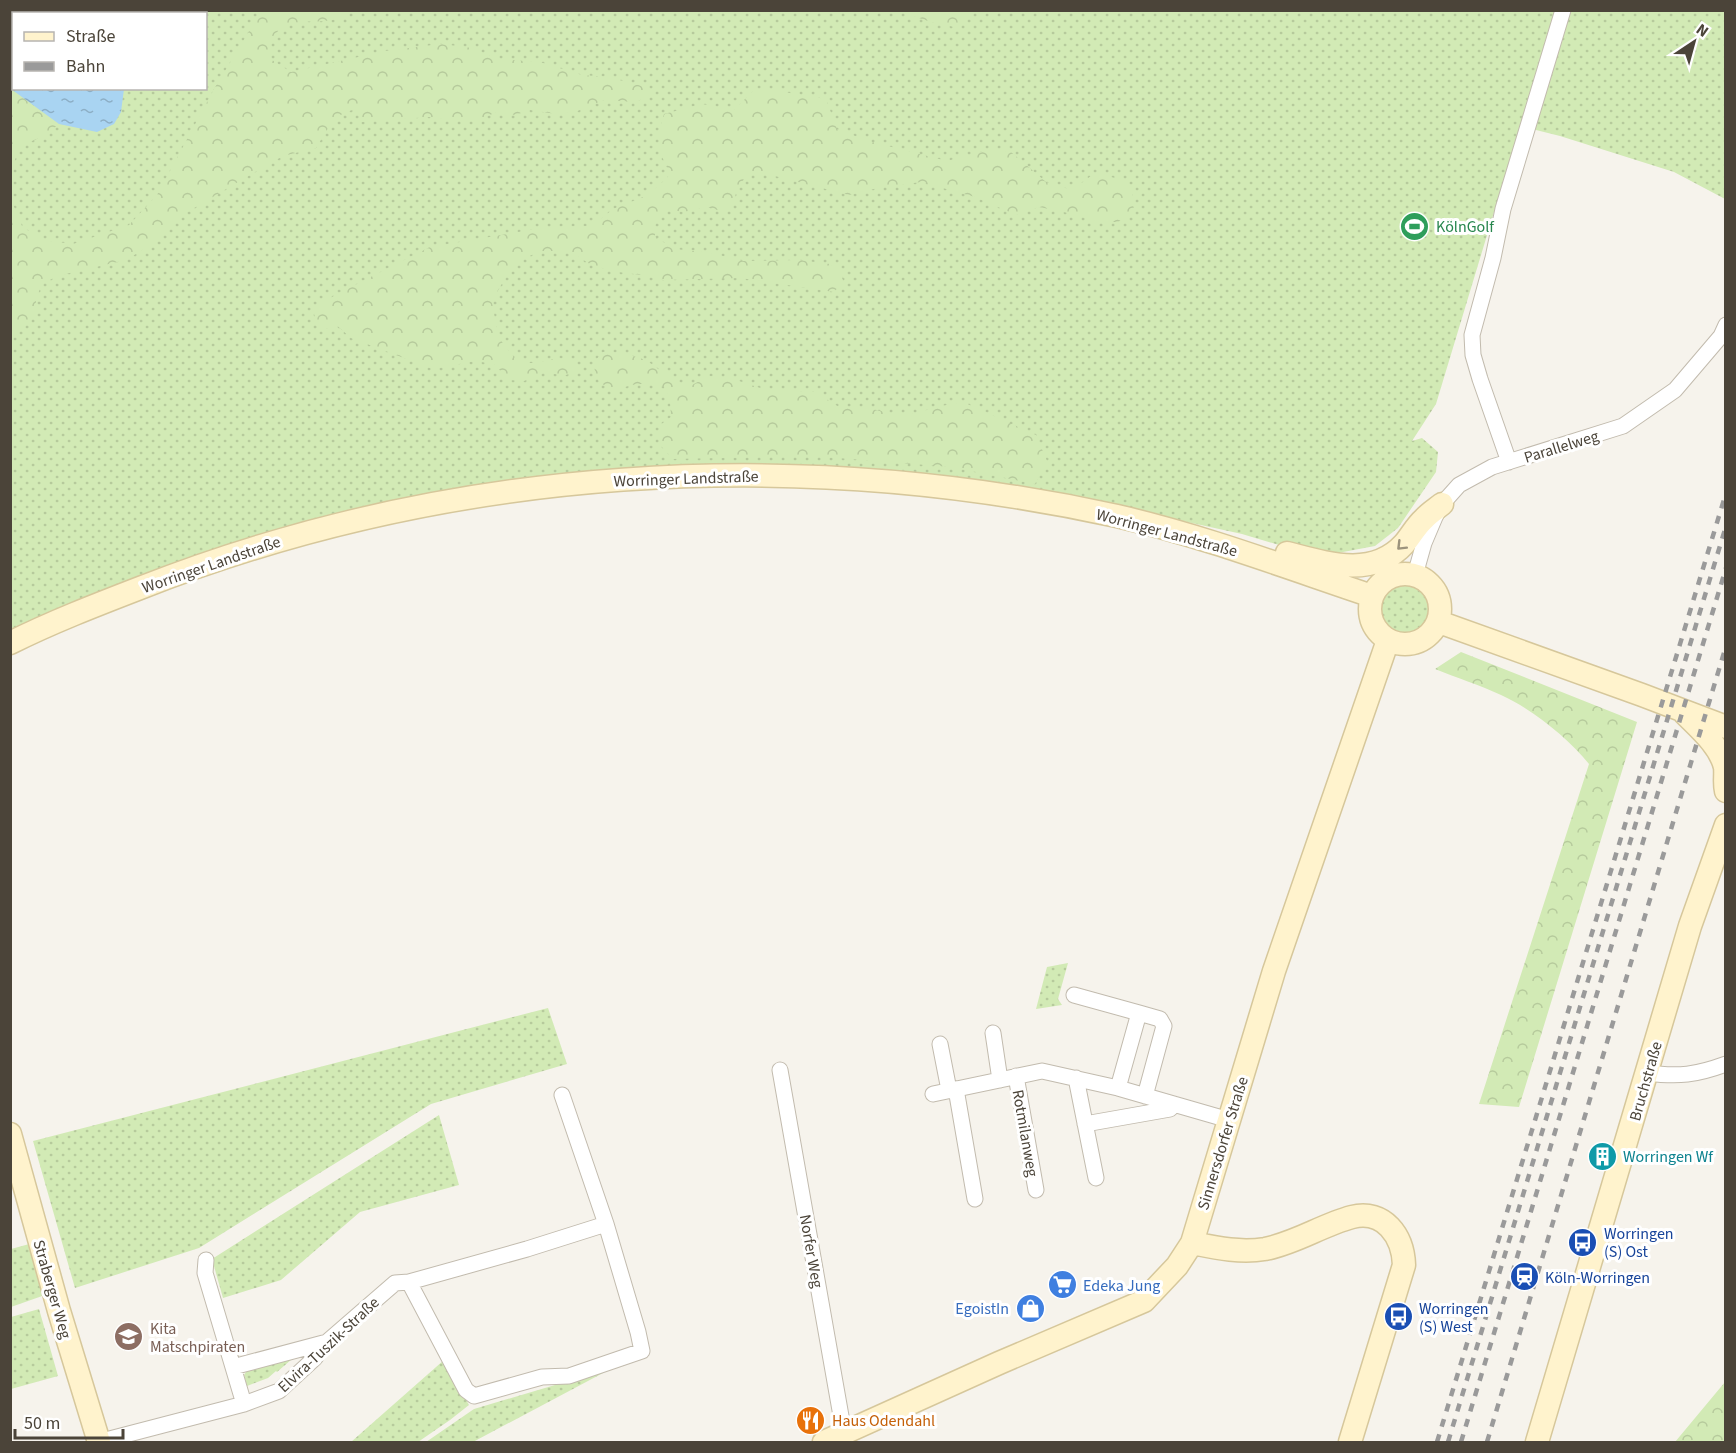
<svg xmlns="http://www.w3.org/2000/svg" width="1736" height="1453" viewBox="0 0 1736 1453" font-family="'Source Sans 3',sans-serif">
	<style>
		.grass { fill: url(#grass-dots); fill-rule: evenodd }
		.forest { fill: url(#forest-crowns) }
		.water { fill: url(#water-ripples) }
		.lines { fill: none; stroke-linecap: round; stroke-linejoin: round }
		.street-casing { stroke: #c2bbae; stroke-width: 17 }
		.secondary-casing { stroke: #d6c79b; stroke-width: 25 }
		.street { stroke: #fff; stroke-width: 15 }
		.secondary { stroke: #fff3cd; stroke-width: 22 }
		.rail { stroke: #9a9a9a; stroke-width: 4.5; stroke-dasharray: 8 8; stroke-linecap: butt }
		.oneway { stroke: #9c937c }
		.labels { text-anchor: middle; stroke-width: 6; stroke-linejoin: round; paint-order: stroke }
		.leisure-label { font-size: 16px; fill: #27864d; stroke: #fff; text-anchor: start }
		.street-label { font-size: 16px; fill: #4b4439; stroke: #fff }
		.culture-label { font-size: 16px; fill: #0d838f; stroke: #fff; text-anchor: start }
		.transit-label { font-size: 16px; fill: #164399; stroke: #fff; text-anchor: start }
		.shop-label { font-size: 16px; fill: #366cbe; stroke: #fff; text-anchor: start }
		.education-label { font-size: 16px; fill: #785e54; stroke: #fff; text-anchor: start }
		.food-label { font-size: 16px; fill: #c56008; stroke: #fff; text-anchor: start }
	</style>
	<defs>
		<pattern id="grass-dots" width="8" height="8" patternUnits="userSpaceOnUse" patternTransform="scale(1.5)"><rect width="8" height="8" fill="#d2eab5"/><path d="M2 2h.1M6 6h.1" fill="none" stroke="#b6ca9c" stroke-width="1.8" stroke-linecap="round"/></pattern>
		<pattern id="forest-crowns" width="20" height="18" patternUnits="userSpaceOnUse" patternTransform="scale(1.5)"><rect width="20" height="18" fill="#d2eab5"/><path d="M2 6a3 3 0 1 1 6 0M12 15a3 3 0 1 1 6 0" fill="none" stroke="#b6ca9c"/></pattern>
		<pattern id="water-ripples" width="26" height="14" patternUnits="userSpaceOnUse" patternTransform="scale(1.5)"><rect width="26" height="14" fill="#a9d4f2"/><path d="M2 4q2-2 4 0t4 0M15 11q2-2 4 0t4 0" fill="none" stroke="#8caec5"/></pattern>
	</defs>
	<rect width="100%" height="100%" fill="#f6f3ec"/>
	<path class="grass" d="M11,11H1725V199L1674,172L1560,136L1520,126L1436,404L1412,441L1422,438L1438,452L1436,472L1398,528L1375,546L1327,555L1279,545L1242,534L1059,494L873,472L381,504L11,636ZM14,14H206V88H14Z
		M1377 609a27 27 0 1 1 54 0a27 27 0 1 1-54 0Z
		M1068,963L1058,999L1062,1005L1036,1009L1047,967Z
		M548,1008L567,1064L431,1104L199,1248L75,1288L33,1141Z
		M439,1115L459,1185L360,1212L281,1280L223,1298L212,1259Z
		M33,1243L45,1295L11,1307V1249Z
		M39,1309L58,1376L11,1389V1317Z
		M290,1357L292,1359L277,1372L276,1371L268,1378L247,1386L244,1375L248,1369Z
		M444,1360L469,1405L450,1420L418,1442H351Z
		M602,1371L603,1373L473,1442H426L474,1409Z"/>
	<path class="forest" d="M39,11H191L188,14H40Z
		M266,11H354C347,14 339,19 332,20C301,25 289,13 267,44L272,60L291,72L385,51L440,44L467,47L499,59L540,62L582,75L608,77L642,86L649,91L646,98L634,102L604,100L575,112L556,114L530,110L515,115L497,112L478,120L456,121L429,117L362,122L359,109C335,111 328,129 316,148L283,156L238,182L179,217L159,240L126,260L57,276L41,285L36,301V315L25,325L11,331V89L59,124L44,136L20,146L11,171L12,202L22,226L41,240L73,244L129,225L157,195L214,89L256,20Z
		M898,11L967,10L968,11L967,19L959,28L931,22Z
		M753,91H778L826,99L837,129L868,141L947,161L992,149L1011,152L1046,182L1072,190L1095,173L1119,179L1132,189L1134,212L1118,222H1098L1073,214L1039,207L1016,215L975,197L921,182L878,188L849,195L767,174L747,175L737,189L733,205L725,212L706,207L684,212L665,209L655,225V237L675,249L711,253L743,261L799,260L830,264L842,273L843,282L834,292L740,278L663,280L642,275L610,271L588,263L570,251H541L518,261L504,280L492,301L496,325L502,342L516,360C520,361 526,363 530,363C549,363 558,352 577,364L576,371L566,375L543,373L524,381L509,380L494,364L475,361L433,369L351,338L334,323L330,329L319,327L314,314L319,305L337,294L430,247L548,227L592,226L613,209L648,195L668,177C669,167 664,163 661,154C658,140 660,128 664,114L702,104L734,110Z
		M603,352L623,353L646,360L676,382L692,385L709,376L736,380L766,390L815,392L839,407L867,408L905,416L941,406L963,402L1036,435L1047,461L1035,484L951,467L813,456L673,459L659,444L660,425L671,417L670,399L664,387C647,383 634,382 618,390C600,385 595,382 594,362Z
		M1461,652L1637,722L1519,1107L1479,1104L1589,764C1568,738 1532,709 1501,695C1480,685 1457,678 1435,669Z
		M1725,1382V1442H1675Z"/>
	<path class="water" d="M11,10L39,11L40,13L14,14V88L124,89L121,112L114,124L97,132L59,124L11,89Z"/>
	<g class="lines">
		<defs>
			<path id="street" d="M1509,462L1480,379L1473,355L1472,335L1493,258L1503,209L1563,10
				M1415,575L1424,543L1435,517L1442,504L1459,485L1492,467L1623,426L1675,390L1721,336L1726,325
				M1074,995L1139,1013
				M993,1033L1000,1080
				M940,1044L949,1090
				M780,1070L844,1433
				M1647,1073C1679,1077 1696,1075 1726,1064
				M1016,1076L1036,1190
				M1076,1078L1096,1178
				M1118,1088L1139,1013L1160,1019L1164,1026L1145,1096
				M956,1089L975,1199
				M933,1094L1042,1071L1118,1088L1229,1120
				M562,1095L606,1224
				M1085,1124L1170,1109L1174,1104
				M206,1260L205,1273L244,1404
				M233,1367L327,1342
				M98,1442L244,1404L279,1391L315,1358L327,1342L395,1283L409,1282L527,1249L606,1224L638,1332L642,1351L569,1376L542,1377L474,1396L466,1390L409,1282"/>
			<path id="secondary" d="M1287,553C1326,563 1372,579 1404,544C1411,536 1416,526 1424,519C1429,513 1436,509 1442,504
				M1370 609a35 35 0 1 1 70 0a35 35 0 1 1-70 0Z
				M1439,622L1642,695L1726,727
				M10,643C52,622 96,605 140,588C451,466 791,445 1117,516C1204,536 1288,568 1372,596
				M1685,714C1700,729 1720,746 1725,767C1726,775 1724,783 1726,791
				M10,1134L59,1311L99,1442
				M1192,1243C1217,1248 1240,1253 1265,1249C1296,1243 1322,1225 1352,1217C1384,1209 1403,1236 1404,1265L1350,1442
				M824,1442L999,1363L1144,1301L1177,1266L1192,1243L1274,971L1388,640
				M1537,1442L1690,926L1726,825"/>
		</defs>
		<use href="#street" class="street-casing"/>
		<use href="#secondary" class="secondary-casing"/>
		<use href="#street" class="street"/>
		<use href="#secondary" class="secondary"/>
		<path class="rail" d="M1437,1442L1726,493
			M1448,1442L1726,526
			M1461,1442L1726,568
			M1487,1442L1726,646"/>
	</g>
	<defs><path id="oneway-chevron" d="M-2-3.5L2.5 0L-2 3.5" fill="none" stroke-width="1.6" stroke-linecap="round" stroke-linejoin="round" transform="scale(1.5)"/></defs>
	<use class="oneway" href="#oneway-chevron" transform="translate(1401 546) rotate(135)"/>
	<defs>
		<symbol id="stadium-disc" viewBox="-11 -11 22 22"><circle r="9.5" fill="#2e9e5b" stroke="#fff"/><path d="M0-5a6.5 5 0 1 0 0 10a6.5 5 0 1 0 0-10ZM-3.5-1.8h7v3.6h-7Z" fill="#fff"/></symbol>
		<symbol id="building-disc" viewBox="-11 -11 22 22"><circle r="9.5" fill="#0f9aa8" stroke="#fff"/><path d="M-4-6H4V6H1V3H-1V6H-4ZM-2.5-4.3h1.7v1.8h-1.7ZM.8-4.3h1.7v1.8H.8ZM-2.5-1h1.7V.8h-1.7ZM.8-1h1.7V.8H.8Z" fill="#fff"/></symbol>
		<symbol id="bus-disc" viewBox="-11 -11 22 22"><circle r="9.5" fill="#1a4fb4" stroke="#fff"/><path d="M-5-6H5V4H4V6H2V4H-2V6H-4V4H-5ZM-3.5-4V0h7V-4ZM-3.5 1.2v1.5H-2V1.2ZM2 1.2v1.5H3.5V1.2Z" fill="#fff"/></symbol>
		<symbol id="station-disc" viewBox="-11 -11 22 22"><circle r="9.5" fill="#1a4fb4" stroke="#fff"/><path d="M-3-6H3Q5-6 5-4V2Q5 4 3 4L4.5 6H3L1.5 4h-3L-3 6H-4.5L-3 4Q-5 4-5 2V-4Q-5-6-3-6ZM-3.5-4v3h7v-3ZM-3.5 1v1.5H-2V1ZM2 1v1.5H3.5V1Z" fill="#fff"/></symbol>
		<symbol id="supermarket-disc" viewBox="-11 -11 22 22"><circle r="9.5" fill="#3f7fe0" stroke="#fff"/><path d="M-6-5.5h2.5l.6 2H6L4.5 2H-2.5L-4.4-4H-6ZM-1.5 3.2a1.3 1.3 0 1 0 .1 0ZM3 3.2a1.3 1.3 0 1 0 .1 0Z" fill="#fff"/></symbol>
		<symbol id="shop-disc" viewBox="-11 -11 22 22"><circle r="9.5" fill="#3f7fe0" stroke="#fff"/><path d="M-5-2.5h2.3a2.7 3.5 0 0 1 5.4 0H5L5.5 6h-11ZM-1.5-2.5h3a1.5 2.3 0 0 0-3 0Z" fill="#fff"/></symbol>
		<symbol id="school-disc" viewBox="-11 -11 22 22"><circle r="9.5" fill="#8d6e63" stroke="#fff"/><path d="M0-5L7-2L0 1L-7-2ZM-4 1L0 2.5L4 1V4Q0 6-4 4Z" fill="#fff"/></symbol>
		<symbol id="restaurant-disc" viewBox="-11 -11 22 22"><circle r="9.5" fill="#e8710a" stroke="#fff"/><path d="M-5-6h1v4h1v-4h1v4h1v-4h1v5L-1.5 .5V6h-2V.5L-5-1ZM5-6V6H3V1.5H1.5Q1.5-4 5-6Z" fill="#fff"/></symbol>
	</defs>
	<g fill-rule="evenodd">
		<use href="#stadium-disc" x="1398" y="210" width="33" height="33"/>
		<use href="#building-disc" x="1586" y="1140" width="33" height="33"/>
		<use href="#bus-disc" x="1566" y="1226" width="33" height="33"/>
		<use href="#station-disc" x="1508" y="1260" width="33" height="33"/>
		<use href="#supermarket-disc" x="1046" y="1268" width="33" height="33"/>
		<use href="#shop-disc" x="1014" y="1292" width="33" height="33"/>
		<use href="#bus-disc" x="1382" y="1300" width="33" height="33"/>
		<use href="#school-disc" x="112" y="1320" width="33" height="33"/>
		<use href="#restaurant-disc" x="794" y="1404" width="33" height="33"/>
	</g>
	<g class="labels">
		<g class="leisure-label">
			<text x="1436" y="232">KölnGolf</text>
		</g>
		<g class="street-label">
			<text transform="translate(1561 446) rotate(-17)" y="6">Parallelweg</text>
			<text transform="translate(686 478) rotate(-2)" y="6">Worringer Landstraße</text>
			<text transform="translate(1167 532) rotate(15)" y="6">Worringer Landstraße</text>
			<text transform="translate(211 564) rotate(-19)" y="6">Worringer Landstraße</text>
			<text transform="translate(1645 1081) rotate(-74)" y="6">Bruchstraße</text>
			<text transform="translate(1026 1133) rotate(80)" y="6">Rotmilanweg</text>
			<text transform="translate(1222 1143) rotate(-73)" y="6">Sinnersdorfer Straße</text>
			<text transform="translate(812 1251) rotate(80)" y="6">Norfer Weg</text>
			<text transform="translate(53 1289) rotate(74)" y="6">Straberger Weg</text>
			<text transform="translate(328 1344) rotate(-43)" y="6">Elvira-Tuszik-Straße</text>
		</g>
		<g class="culture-label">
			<text x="1623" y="1162">Worringen Wf</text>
		</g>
		<g class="transit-label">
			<text x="1604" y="1239">Worringen<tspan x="1604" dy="18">(S) Ost</tspan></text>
			<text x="1545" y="1283">Köln-Worringen</text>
			<text x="1419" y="1314">Worringen<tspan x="1419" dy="18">(S) West</tspan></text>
		</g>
		<g class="shop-label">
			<text x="1083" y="1291">Edeka Jung</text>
			<text x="1009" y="1314" text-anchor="end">EgoistIn</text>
		</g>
		<g class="education-label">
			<text x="150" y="1334">Kita<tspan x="150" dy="18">Matschpiraten</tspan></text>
		</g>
		<g class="food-label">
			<text x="832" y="1426">Haus Odendahl</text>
		</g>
	</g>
	<rect width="1736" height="1453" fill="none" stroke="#4b4439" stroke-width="24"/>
	<rect x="12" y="12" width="195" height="78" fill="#ffffff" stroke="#b7b4b0" stroke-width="1.5"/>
	<rect x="24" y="32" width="30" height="9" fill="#fff3cd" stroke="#b7b4b0" stroke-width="1.5"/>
	<text x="66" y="42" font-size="18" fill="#4b4439">Straße</text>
	<rect x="24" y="62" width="30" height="9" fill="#9a9a9a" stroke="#b7b4b0" stroke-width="1.5"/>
	<text x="66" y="72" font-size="18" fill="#4b4439">Bahn</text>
	<g transform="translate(1694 42) rotate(36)" stroke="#ffffff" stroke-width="4.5" paint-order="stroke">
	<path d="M0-4.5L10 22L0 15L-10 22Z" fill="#4b4439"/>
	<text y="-9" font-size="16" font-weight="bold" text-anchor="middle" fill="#4b4439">N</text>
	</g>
	<path d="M15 1429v9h108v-9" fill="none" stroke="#4b4439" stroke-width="3"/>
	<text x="24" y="1429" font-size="18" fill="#4b4439" stroke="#ffffff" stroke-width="4.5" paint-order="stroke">50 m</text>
</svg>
